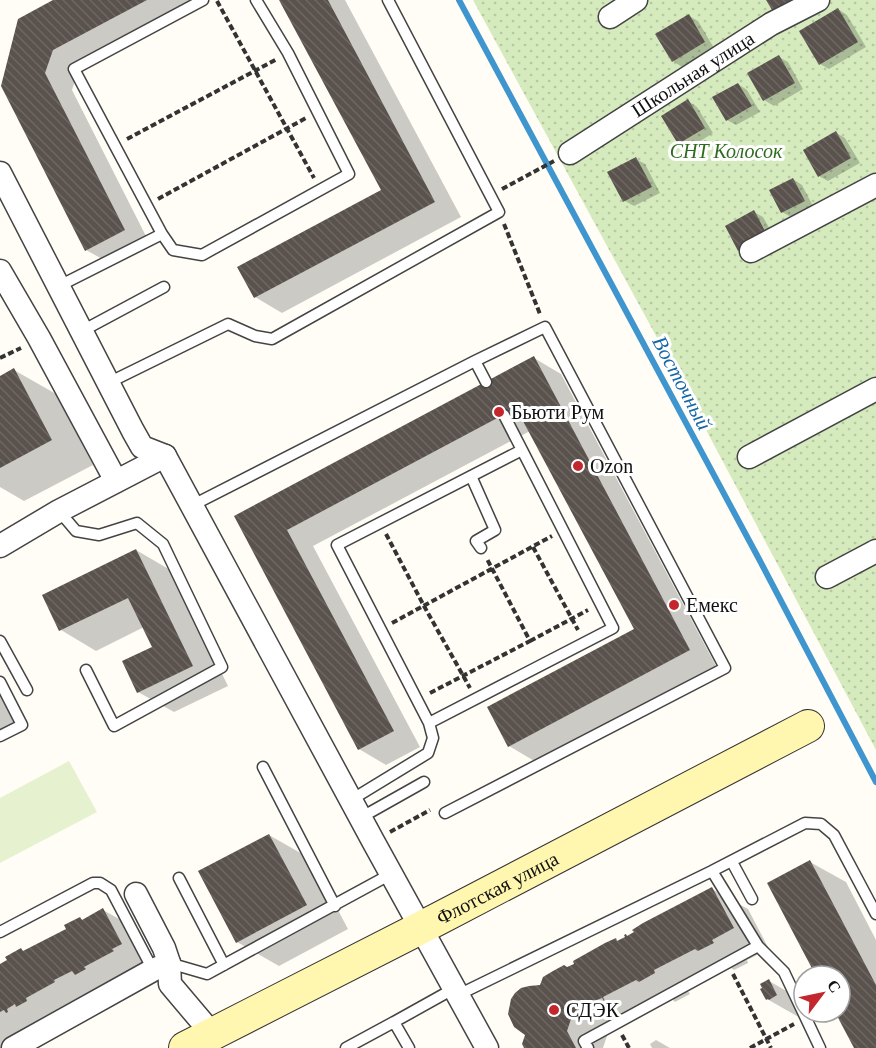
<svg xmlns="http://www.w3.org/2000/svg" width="876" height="1048" viewBox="0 0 876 1048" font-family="Georgia,serif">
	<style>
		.garden { fill: url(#garden-dots) }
		.pitch { fill: #e6f2cf }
		.shadow { fill: #0003 }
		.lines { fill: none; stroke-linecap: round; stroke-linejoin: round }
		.stream { stroke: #3f96cf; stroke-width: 6 }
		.building { fill: url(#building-back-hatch) }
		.lane-casing { stroke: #444; stroke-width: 13 }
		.street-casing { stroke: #444; stroke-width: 25 }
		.secondary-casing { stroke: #333; stroke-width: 34 }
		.path { stroke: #333; stroke-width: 4; stroke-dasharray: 6 3; stroke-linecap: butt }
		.lane { stroke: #fff; stroke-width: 10 }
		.street { stroke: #fff; stroke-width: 22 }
		.secondary { stroke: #fff6b0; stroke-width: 32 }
		.poi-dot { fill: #c4262e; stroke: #fff; stroke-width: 2 }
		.labels { text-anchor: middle; stroke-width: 6; stroke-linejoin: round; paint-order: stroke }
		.street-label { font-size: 20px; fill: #111; stroke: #fff }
		.park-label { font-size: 20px; font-style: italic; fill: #2f6b1f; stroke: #fff }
		.poi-label { font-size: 20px; fill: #111; stroke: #fff; text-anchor: start }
		.water-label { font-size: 21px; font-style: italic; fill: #1768a6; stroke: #fff }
	</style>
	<defs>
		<pattern id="garden-dots" width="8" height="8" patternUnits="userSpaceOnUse" patternTransform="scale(1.5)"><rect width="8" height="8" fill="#d5ebbd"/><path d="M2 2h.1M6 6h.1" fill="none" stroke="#b6c8a1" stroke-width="1.8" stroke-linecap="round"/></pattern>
		<pattern id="building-back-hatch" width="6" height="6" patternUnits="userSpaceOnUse" patternTransform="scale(1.5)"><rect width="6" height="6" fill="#5a524d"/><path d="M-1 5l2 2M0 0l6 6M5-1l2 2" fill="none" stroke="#6d6662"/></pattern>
	</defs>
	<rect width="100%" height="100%" fill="#fffdf5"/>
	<path class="garden" d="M473,0H876V750L661,345Z"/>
	<path class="pitch" d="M69,761L97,812L0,863V798Z"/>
	<path class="shadow" d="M56,0H202L80,65L72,90L151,246L113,265L86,250L2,85Z
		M281,0H345L461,217L282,313L255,297L239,268L383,191Z
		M838,9L847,15L866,47L829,69L820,64Z
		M689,16L698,21L714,48L682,67L673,61Z
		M779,57L788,62L803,89L774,106L764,100Z
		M738,84L747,90L760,112L736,125L727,120Z
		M688,101L697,107L713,133L688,149L679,143Z
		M836,133L845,138L860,163L828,181L819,176Z
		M636,159L645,164L660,193L634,206L625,201Z
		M793,179L802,185L813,206L791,217L782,212Z
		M754,212L763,217L776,240L749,255L739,250Z
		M534,358L561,374L716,666L536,762L509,746L636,630L530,431L313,546L420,747L386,765L359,749L236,517Z
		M14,370L56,394L93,465L24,501L0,487V378Z
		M136,550L172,571L228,686L174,712L138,692L154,647L144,627L96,651L61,630L44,596Z
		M0,682L7,686L27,723L5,735L7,738L0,741Z
		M269,835L311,859L348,929L279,966L237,942Z
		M810,862L846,882L876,940V1048H856L837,1012H840V976H818Z
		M712,889L748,909L769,949L747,960L748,963L734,970L731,968L688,991L690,994L675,1002L672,999L608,1033L603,1048H526L541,987L568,968L616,940L619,942Z
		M103,910L139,930L157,964L6,1048H0V965L21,950L25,952L68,929L80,918L84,921Z
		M769,981L804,1001V1012H810L812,1016L802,1019L767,999Z
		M656,1040L670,1048H652L650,1044Z"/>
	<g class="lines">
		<path class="stream" d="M459,0L759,559L876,782"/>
	</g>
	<path class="building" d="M53,0H147L53,50L45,73L125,230L85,251L1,86L18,19Z
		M279,0H328L435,202L254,298L237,267L381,190Z
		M766,0H800L775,15Z
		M838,8L858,42L819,65L799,31Z
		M689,14L705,42L672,62L655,34Z
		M779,55L795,83L763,101L747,73Z
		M738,83L752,106L726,121L712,97Z
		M688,99L705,128L678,144L661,116Z
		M836,131L851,158L818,177L803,150Z
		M636,157L652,187L623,202L607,172Z
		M793,178L805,201L781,213L769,190Z
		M754,210L767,235L738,251L725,226Z
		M534,356L690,650L508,747L487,707L634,629L516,408L287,530L394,731L358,750L234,516Z
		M14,368L52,440L0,468V376Z
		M136,549L193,666L137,693L122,661L152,647L128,598L59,631L42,595Z
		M269,834L307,905L236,943L198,871Z
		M810,860L876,985V1048H854L835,1012H840V976H816L767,883Z
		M712,887L734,928L712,940L714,943L698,951L695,949L654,970L655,973L639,982L636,980L603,997L605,1001H604L602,998L594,1001L596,1004L594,1006L592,1002L573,1013L567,1031L576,1048H524L522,1044L525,1035L514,1027L508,1014L511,999L515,993L521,988L529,986L540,985L543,977L553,971L564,965L567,967L574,964L573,961L605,943L616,938L617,941L625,937L624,935L626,934L627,936L634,932L632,930L643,923Z
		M103,908L122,944L112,949L114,951L84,967L86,969L75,975L72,971L54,980L55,982L26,998L27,1001L16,1007L15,1004L7,1009L8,1012L6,1013L4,1010L0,1012V964L7,960L5,957L21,948L23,951L66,929L64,925L80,917L82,920Z
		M769,979L777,995L769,1000L768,999L766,1000L760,989L762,988L760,984Z"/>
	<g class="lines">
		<defs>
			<path id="lane" d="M162,234L74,69L203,0
				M59,286L162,234L173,250L202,255L349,174L288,53L256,0
				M82,331L164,287
				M475,361L486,382
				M108,383L228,324L255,336L272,339L499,212L388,0
				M504,415L522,450
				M471,476L495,530L476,541L481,548
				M193,505L475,361L545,327L725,668L445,813
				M59,511L76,531L99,535L137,523L163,544L222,667L114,726L86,670
				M0,641L27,690
				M0,682L22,725L0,736
				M263,767L335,906
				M351,800L428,753L433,738L429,723L337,545L522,450L613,628L429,723
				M360,818L424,782
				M732,862L752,899
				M712,871L758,946L784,972L820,1048
				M179,878L224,965
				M0,932L93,883H100L111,890L153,970
				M169,963L207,974L391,874
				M458,995L712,871L805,823L821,824L834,835L876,914
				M346,1048L394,1022
				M409,1048L394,1022L455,988
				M588,1048L584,1041L758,946"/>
			<g id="street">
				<path d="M610,17L636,0"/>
				<path id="s1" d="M570,153L771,24L818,0"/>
				<path d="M0,173L133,431L142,447L165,456L373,841L487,1048"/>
				<path d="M751,251L876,185"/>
				<path d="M0,271L39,338L116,481"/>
				<path d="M749,457L876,389"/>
				<path d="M0,546L59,511L165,456"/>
				<path d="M827,577L876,551"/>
				<path d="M169,963L170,984L203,1023L210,1035"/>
				<path d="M13,1048L153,970L169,963L164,948L136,894"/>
			</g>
			<g id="secondary">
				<path id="s2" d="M185,1048L438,919L808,726"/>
			</g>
		</defs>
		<use href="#lane" class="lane-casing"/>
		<use href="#street" class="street-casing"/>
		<use href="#secondary" class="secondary-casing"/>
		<path class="path" d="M217,1L314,178
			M127,139L277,59
			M502,189L554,161
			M158,199L306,118
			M504,224L540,314
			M0,358L21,348
			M386,534L424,606L470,688
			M533,547L578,630
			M392,623L552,536
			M530,641L588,610
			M430,693L530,641L487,559
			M390,832L430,810
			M733,974L771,1048
			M622,1035L629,1048
			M750,1048L794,1024"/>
		<use href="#lane" class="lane"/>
		<use href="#street" class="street"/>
		<use href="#secondary" class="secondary"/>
	</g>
	<g class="poi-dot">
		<circle cx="499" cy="412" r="6"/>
		<circle cx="578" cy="466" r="6"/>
		<circle cx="674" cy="605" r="6"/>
		<circle cx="554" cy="1010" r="6"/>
	</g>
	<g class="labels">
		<g class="street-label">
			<text dy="7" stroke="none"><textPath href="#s1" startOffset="146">Школьная улица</textPath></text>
			<text dy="7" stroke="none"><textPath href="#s2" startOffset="351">Флотская улица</textPath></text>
		</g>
		<g class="park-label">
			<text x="726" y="158">СНТ Колосок</text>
		</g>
		<g class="poi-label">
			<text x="511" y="419">Бьюти Рум</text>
			<text x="590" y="473">Ozon</text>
			<text x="686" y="612">Емекс</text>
			<text x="566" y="1017">СДЭК</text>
		</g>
		<g class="water-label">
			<text transform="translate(682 383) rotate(62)" y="7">Восточный</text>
		</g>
	</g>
	<g transform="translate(822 994) rotate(58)"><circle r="28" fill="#ffffff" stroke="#a0a0a0" stroke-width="1.5"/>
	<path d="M0-4.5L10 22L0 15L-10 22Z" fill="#c4262e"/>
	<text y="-9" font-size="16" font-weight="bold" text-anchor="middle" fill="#111111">С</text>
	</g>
</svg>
